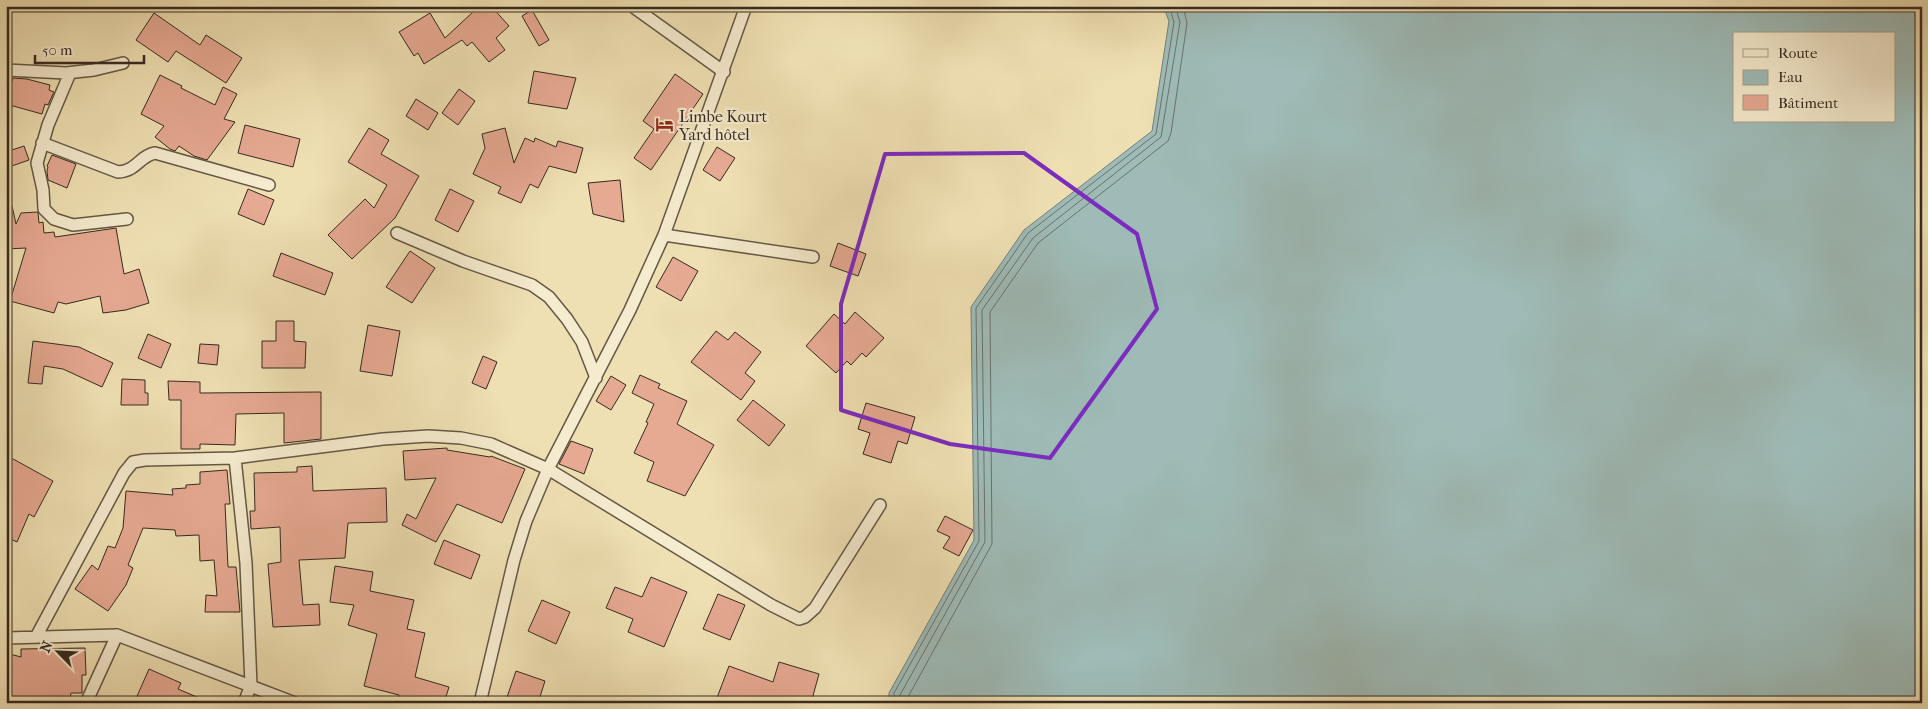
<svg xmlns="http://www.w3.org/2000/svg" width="1928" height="709" viewBox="0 0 1928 709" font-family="'IM FELL French Canon',serif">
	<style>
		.water { fill: #9ebbb7; stroke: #74817b; fill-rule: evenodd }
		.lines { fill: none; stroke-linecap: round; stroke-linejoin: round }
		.shore { stroke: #6a726c; stroke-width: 1 }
		.building { fill: #e6a992; stroke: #362a20 }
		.street-casing { stroke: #645845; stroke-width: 14 }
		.street { stroke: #f5ebce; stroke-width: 11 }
		.marked { fill: none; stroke: #7b2cbf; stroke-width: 4; stroke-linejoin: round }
		.labels { text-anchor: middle; stroke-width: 4.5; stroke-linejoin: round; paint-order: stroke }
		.poi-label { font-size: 16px; fill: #362a20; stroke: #f5ebce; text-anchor: start }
	</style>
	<rect width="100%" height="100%" fill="#efe0b3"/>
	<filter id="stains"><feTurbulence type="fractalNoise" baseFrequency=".004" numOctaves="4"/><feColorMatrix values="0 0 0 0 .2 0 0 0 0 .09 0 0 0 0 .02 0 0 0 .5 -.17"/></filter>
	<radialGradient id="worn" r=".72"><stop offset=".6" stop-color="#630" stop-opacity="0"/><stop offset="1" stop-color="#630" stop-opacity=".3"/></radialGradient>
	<path class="water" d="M1163,6H1922V703H889V693L974,540L971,307L1024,230L1152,131L1169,21ZM1734,34H1894V121H1734Z"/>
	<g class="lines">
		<path class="shore" d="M894,703V693L979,541L976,308L1028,233L1156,134L1174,22L1169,6
			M900,703V695L985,542L982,310L1033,238L1161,137L1180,22L1175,6
			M907,703L908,697L992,544L990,312L1038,243L1168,141L1171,133L1187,23L1183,6"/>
	</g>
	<path class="building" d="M476,6H491L509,26L496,38L505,50L489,62L472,42L467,46L462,40L424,64L418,53L414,56L399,32L430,13L445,38L473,12Z
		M532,10L549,40L539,46L522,16Z
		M154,13L200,45L206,35L242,58L226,83L176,51L168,62L136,40Z
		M534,71L576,78L567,109L528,103Z
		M675,74L703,94L651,170L634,158L654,129L643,121Z
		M160,75L182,86L181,88L215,105L223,87L237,94L224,119L235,122L207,160L194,156L179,146L175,151L170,149L155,137L164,126L141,114Z
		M13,78L27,79L50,85L49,90L54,92L48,105L45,104L42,114L6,104Z
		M459,89L475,101L458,125L442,113Z
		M416,99L438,113L428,130L406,116Z
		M245,125L300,139L293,167L238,153Z
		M369,128L389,140L381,154L419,176L395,218L352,259L328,235L365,199L374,208L387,185L348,162Z
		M505,128L514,163L525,138L534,142L535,138L556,147L558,141L583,148L576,173L549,166L538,188L530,184L521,203L498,193L501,187L473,174L485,148L482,134Z
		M24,146L29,160L6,168V152Z
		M717,147L735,158L720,181L703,170Z
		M52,155L76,164L67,188L48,180L47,171L48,167L47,166Z
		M620,180L624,222L593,214L588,183Z
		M248,189L274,200L264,225L238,214Z
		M450,189L474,201L458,232L435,220Z
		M11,201L16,224L21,213L38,212L39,223L43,222L44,233L54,232L55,237L116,228L124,274L139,269L149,303L126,310L103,313L100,296L66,304L58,302L54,313L10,301L26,248L6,249V202Z
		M838,243L866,254L858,276L830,266Z
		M410,251L435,268L412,303L386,287Z
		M281,253L333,273L325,295L273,276Z
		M673,257L698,271L681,301L656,287Z
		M855,312L884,338L866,357L862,353L851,365L847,361L836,373L806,346L834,314L845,324Z
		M276,321H294V341L306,342L305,368H262V341H276Z
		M368,325L400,331L392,376L360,371Z
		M716,331L728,340L735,332L761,352L745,373L755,381L741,400L691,362Z
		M148,334L171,344L161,368L138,358Z
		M33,341L79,347L113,363L102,387L63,369L44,366L42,384L28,383Z
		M200,344L219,345L217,365L198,363Z
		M483,356L497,362L486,389L472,383Z
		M640,375L660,384L658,388L687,401L677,424L714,445L685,496L647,481L654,462L634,453L648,423L646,422L654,404L632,393Z
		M611,376L626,385L611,410L596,401Z
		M122,379L145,380V393H148V405H121Z
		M168,381L200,382V393L321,392V439L284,443V413L236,414L235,445L200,444V449H181V400H169Z
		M753,400L785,425L769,446L737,420Z
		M866,403L915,417L907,444L898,441L891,463L863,454L870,433L858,429Z
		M571,441L593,449L584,474L559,464Z
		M447,448V450L490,457L491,456L525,469L502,523L457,504L436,542L402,525L407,514L416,519L436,478L405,480L403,451Z
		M6,455L53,481L34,517L29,514L17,542L6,537Z
		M312,466L313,491L386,488L387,522L348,523L345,558L299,560L303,605L319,604L320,625L273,627L268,564L281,562L280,527L251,529L250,511H255L254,473L297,472V467Z
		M227,470L230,504H225L228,567H236L240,612H205L206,595L217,596L214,560L200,561L199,535L176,536L175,530L143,528L128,565L133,568L126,585L108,611L75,589L92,565L98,570L108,546L115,548L123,528L126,491L173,495L172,489L186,488V485L200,484V472Z
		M945,516L973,530L959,556L943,548L950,537L937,531Z
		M444,540L480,555L471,579L434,564Z
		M335,566L373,572L370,591L414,600L407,629L425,633L415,677L449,687L444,703H397L399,695L364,686L377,634L348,625L354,605L330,602Z
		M651,577L687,592L664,647L628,632L633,619L606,608L615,587L642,597Z
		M718,594L745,605L730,640L703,629Z
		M542,600L570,612L556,644L528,631Z
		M85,648L86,675H82V693H71L69,703H6V653L21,657V649Z
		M779,662L819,674L811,703H777L758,697L756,703H715L729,666L773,682Z
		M149,669L181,683L178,689L211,703H134Z
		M516,671L545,681L538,703H505Z"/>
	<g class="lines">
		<defs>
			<path id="street" d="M632,6L724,72
				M6,70L66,73L94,70L123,63
				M70,73L48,125L37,163L43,190L44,209L54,219L73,225L127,219
				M42,143L118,172C137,171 139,156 155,153L269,185
				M397,233L463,261L532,285L549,297L567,319L582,342L596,378
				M664,235L813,257
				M235,458L246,563L251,685L244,703
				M36,637L124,473L133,462L145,460L235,458L383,439L428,436L461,438L491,444L548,469L771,605L799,619L805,617L815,608L880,505
				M6,638L117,635L295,703
				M86,703L117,635
				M480,703L514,560L526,521L548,469L630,310L664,235L746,6"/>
		</defs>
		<use href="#street" class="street-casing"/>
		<use href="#street" class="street"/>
	</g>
	<path class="marked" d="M1024,153L1137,234L1157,309L1050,458L950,444L841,410V304L885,154Z"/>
	<defs>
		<symbol id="hotel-bare" viewBox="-9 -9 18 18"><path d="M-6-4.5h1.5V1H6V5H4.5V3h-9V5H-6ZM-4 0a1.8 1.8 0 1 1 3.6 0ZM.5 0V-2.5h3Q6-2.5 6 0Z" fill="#8f2418" stroke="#f5ebce" stroke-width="2.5" paint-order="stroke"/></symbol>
	</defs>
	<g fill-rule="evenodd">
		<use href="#hotel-bare" x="652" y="112" width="25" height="25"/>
	</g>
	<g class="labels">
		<g class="poi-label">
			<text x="679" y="122">Limbe Kourt<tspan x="679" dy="18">Yard hôtel</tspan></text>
		</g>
	</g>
	<rect width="1928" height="709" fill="none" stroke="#efe0b3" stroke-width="25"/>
	<rect x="8" y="8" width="1913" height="694" fill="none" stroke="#362a20" stroke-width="2.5"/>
	<rect x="12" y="12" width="1903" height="684" fill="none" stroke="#362a20"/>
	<rect x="1733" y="32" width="162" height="90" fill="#f5ebce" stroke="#a99e88"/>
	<rect x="1743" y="49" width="25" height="8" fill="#f5ebce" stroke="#a99e88"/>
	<text x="1778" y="58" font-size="15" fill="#362a20">Route</text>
	<rect x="1743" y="70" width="25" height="15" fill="#9ebbb7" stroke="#a99e88"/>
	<text x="1778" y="82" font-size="15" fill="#362a20">Eau</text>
	<rect x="1743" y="95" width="25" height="15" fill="#e6a992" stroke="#a99e88"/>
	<text x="1778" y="108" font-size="15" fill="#362a20">Bâtiment</text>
	<g transform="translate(58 652) rotate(294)" stroke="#f5ebce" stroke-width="4" paint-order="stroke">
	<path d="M0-4L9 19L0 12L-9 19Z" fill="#362a20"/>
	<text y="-8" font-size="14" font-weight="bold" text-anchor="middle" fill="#362a20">N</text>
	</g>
	<path d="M35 55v8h109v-8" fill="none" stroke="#362a20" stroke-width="2.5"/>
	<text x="42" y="55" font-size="15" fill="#362a20" stroke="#f5ebce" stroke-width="4" paint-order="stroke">50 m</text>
	<rect width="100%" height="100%" filter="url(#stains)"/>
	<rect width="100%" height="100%" fill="url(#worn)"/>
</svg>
